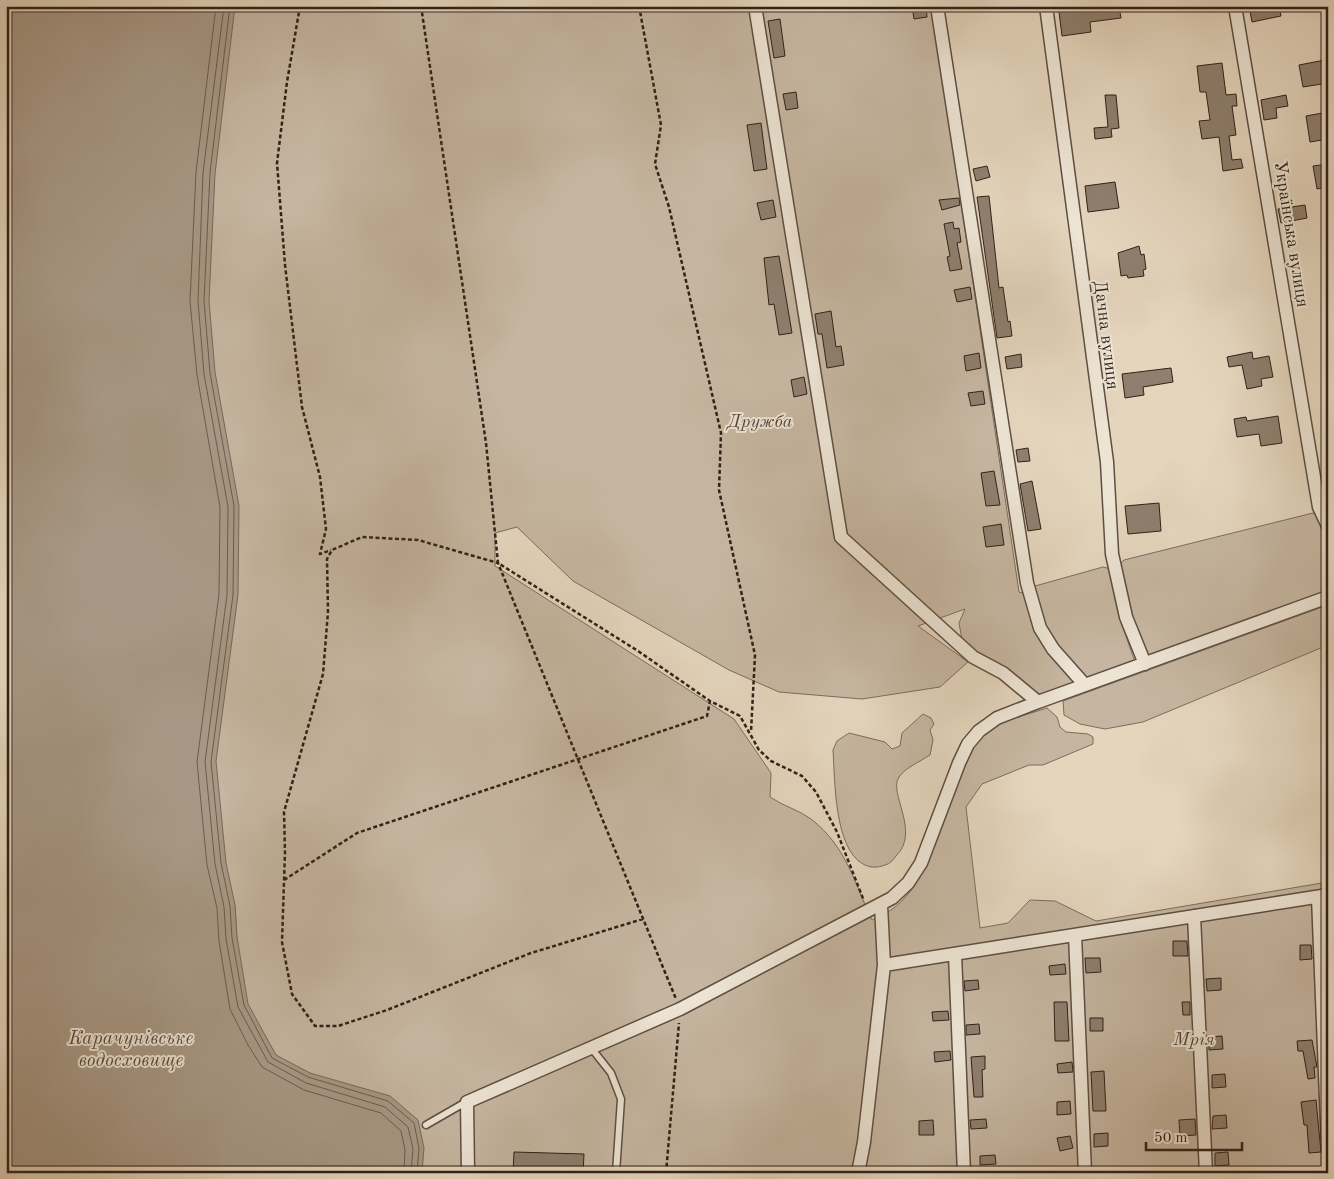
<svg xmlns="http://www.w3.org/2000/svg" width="1334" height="1179" viewBox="0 0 1334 1179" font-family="'Old Standard TT',serif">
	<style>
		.green { fill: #c6b6a1; stroke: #7c6c5d }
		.water { fill: #a79885; stroke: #78685a }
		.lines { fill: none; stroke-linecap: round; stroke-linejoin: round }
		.shore { stroke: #6c5c4f; stroke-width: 1 }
		.building { fill: #8e7f6e; stroke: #312119 }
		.service-casing { stroke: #5e4e42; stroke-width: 9 }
		.minor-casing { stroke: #5e4e42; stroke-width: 15 }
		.path { stroke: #312119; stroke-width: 2.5; stroke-dasharray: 4 2.5; stroke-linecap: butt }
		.service { stroke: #ede4d4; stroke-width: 6 }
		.minor { stroke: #ede4d4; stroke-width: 12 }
		.labels { text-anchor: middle; stroke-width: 4; stroke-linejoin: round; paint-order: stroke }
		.street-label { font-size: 18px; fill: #312119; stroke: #ede4d4 }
		.park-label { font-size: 18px; font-style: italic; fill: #56463b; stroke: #ede4d4 }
		.water-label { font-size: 19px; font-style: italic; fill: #5a4b3f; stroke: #ede4d4 }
	</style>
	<rect width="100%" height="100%" fill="#e4d5bd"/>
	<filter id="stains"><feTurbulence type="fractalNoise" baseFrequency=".004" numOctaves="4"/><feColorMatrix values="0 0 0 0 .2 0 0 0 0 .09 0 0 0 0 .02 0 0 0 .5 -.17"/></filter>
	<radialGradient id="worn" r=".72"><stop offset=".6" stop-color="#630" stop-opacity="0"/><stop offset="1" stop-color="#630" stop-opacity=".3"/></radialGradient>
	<path class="green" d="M173,6H932L1019,592L1026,594L1075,683L1037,695L963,645L959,623L965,609L918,626L968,662L940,687L862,699L779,692L729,670L573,581L517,527L495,533V566L734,719L771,773L770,797C783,806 799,810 811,819C846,846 854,882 872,920C879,916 889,912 895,907C933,877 944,811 962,768C968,756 973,742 984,733C1002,720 1026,715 1047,708L1057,717L1060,727L1066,732L1088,734L1093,737V744L1043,765H1029L982,784L966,807L980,928L1008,923L1030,900L1055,901L1096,921L1328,882V1173H250L235,906L219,905Z
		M1313,513C1332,520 1328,574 1328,591L1147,657L1130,617L1120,564L1124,560Z
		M1103,567L1111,569L1120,619L1135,662L1085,680L1057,647L1045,626L1033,590L1035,586Z
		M1328,605V645L1143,722L1105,729L1080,724L1064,715L1063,701Z
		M923,714L931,718L934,724L930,730L933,740L930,755C921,761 905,768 899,777C888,793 921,832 896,856C893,860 890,864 885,865C877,868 870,868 863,864C834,848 835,780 833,750L837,741L849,733L885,742L892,749L900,746L902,733Z"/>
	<path class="water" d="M6,6H235L215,174L209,301L215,372L239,506L238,595L216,761L226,863L235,905L237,937L248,1004L276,1055L310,1073L390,1096L418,1120L424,1148L422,1173H6Z"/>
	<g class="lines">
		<path class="shore" d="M216,6L196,172L190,301L197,375L220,507L219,594L197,762L207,865L217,908L219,941L230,1009L248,1045L262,1067L304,1090L381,1113L401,1131L405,1150L404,1173
			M224,6L203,173L198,301L204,374L228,507L227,595L205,762L215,864L224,907L226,939L238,1007L268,1062L306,1083L385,1107L408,1127L413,1149L411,1173
			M230,6L210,173L204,301L210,373L234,506L233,595L211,762L221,863L230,906L232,938L244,1005L272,1058L308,1077L388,1101L414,1123L419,1148L417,1173"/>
	</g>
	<path class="building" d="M912,6H926L927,17L914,19Z
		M1107,6H1119L1121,18L1090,22L1091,32L1062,36L1059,12Z
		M1249,6H1279L1281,16L1252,22Z
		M780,19L785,56L774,58L768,21Z
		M1325,60L1328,83L1303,87L1299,65Z
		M1222,63L1226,95L1236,94L1237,106H1232L1236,135L1229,136L1232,160L1241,159L1243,168L1223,171L1219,137L1202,139L1199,121L1210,120L1206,92H1200L1197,66Z
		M796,92L798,108L786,110L783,94Z
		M1105,95H1116L1119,128L1111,129L1112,137L1095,139L1094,128L1108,127Z
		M1286,95L1288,106L1276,108L1277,118L1264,120L1261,100Z
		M1328,112V139L1310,142L1306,116Z
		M761,123L767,169L754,171L747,125Z
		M1328,164V187L1317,189L1313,166Z
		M987,166L990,177L976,181L973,169Z
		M1115,182L1119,208L1088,212L1085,186Z
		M989,196L999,288L1003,287L1008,322L1010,321L1012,336L997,338L977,197Z
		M959,198L960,205L942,210L939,200Z
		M773,200L776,217L761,220L757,203Z
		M1305,205L1307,218L1281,223L1278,209Z
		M953,222L954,229L959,228L961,242L957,243L962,269L950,271L947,257L950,256L944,224Z
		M1139,246L1141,255L1144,254L1146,269L1143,270L1144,276L1128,278L1127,275L1121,276L1118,253Z
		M779,256L792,333L779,335L774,304L769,305L764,258Z
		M970,287L972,299L957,302L954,290Z
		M831,311L836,347L841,346L844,365L827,368L822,334H818L815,314Z
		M1252,352L1253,359L1269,356L1273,377L1261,379L1262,386L1247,389L1242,365L1229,367L1227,357Z
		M979,353L981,368L966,371L964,356Z
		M1021,354L1022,367L1007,369L1005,357Z
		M1171,368L1173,382L1143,387L1144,395L1125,398L1122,374Z
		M804,377L807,394L794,397L791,380Z
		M983,391L985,404L971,406L968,393Z
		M1278,416L1282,443L1261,446L1259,434L1237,437L1234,419L1246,417L1247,421Z
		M1028,448L1030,461L1018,462L1016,450Z
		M994,471L1000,505L986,506L981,473Z
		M1032,481L1041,529L1028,531L1020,484Z
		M1159,503L1161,531L1128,534L1125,506Z
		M1001,524L1004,545L986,547L983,527Z
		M1173,941H1187L1188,956H1173Z
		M1300,945H1311L1312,959L1300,960Z
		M1085,958H1100L1101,972L1086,973Z
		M1065,964L1066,974L1050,975L1049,966Z
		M1221,978V990L1207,991L1206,979Z
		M978,980L979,989L965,991L964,981Z
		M1054,1002H1067L1069,1041H1055Z
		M1182,1002H1190V1015H1183Z
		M948,1011L949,1020L933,1021L932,1012Z
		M1090,1018H1103V1031H1090Z
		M979,1024L980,1034L966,1035V1025Z
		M1222,1036L1223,1049L1209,1050V1037Z
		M1312,1040L1317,1067H1314L1315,1078L1308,1079L1303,1051H1298L1297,1041Z
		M950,1051L951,1060L935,1062L934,1052Z
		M985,1056V1069L982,1070L983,1097H974L971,1057Z
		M1072,1062L1073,1072L1058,1073L1057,1064Z
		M1104,1071L1106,1111H1093L1091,1072Z
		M1225,1074L1226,1087L1212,1088V1075Z
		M1316,1100L1321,1152L1309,1153L1307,1125H1304L1301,1102Z
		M1070,1101L1071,1114L1057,1115V1102Z
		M1226,1115L1227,1128L1212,1129L1213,1116Z
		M986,1119L987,1128L971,1129L970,1120Z
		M1195,1119L1196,1135L1180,1136L1179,1120Z
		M933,1120L934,1135H919V1121Z
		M1108,1133V1146L1094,1147V1134Z
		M1070,1136L1073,1148L1060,1151L1057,1138Z
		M514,1152L584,1154L583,1173H513Z
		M1228,1152L1229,1165L1215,1166V1153Z
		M995,1155L996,1164L980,1165V1156Z"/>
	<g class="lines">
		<defs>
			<path id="service" d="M592,1049L611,1073L621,1099L616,1173
				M426,1125L466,1102"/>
			<path id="minor" d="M755,6L841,537L973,657L1003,673L1038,702
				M937,6L1027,583L1040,628L1053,649L1084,684
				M1046,6L1107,462L1112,554L1126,617L1145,664
				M1235,6L1319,507L1328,526
				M1318,897L1328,1149
				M1194,916L1206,1173
				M1075,935L1085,1173
				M955,954L964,1173
				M884,965L1328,895
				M468,1173L467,1102L680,1009L892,898L908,883L921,863L959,763L968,744L979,731L997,718L1038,702L1328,597
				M858,1173L864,1142L884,965L881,905"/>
		</defs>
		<use href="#service" class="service-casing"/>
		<use href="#minor" class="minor-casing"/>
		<path class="path" d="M300,6L287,82L277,163L285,265L302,407L320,477L326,529L320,554L331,550
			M421,6L486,443L498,563L638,651L710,701L740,716L759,750L771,761L802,776L816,792L837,832L864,901
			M639,6L661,125L655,164L669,207L721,433L719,490L755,655L751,732
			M284,880L357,833L707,716L710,701
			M643,919L531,953L387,1010L338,1026H315L292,994L282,942L285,852L284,812L323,674L328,612L327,559L332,550L362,537L418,540L498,563C557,708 616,853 676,999
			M666,1173L679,1023"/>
		<use href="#service" class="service"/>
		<use href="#minor" class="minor"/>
	</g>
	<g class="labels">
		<g class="street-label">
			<text transform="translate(1292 234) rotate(81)" y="6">Українська вулиця</text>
			<text transform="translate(1107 335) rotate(83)" y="6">Дачна вулиця</text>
		</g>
		<g class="park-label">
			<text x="760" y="427">Дружба</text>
			<text x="1194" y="1045">Мрія</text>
		</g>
		<g class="water-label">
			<text x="131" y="1044">Карачунівське<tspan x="131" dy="22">водосховище</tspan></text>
		</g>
	</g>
	<rect width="1334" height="1179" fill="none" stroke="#e4d5bd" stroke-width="25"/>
	<rect x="8" y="8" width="1319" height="1164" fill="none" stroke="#312119" stroke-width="2.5"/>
	<rect x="12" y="12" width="1309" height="1154" fill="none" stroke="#312119"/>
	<path d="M1146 1142v8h96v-8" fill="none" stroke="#312119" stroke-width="2.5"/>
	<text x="1154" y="1142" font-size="15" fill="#312119" stroke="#ede4d4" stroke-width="4" paint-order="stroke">50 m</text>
	<rect width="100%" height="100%" filter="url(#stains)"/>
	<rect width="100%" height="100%" fill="url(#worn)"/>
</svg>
